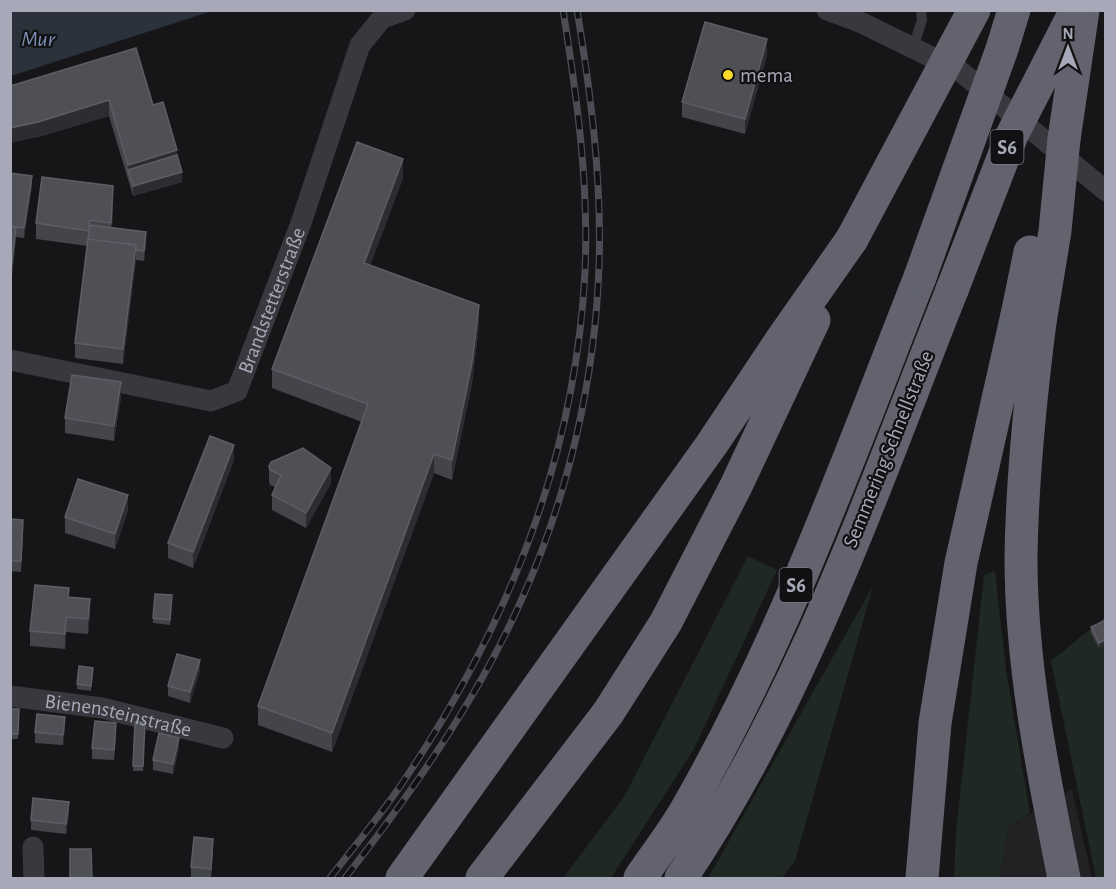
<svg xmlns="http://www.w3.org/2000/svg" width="1116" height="889" viewBox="0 0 1116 889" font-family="'Alegreya Sans',sans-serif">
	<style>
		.built { fill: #222225 }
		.green { fill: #1f2822 }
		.water { fill: #2b323c }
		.pier { fill: #161618 }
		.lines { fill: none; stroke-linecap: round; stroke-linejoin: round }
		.service { stroke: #39383f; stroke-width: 10 }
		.minor { stroke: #39383f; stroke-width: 21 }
		.motorway { stroke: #62636e; stroke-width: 33 }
		.rail-casing { stroke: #4b4c54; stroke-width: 7 }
		.rail { stroke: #111113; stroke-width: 4.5; stroke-dasharray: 14; stroke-linecap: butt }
		.motorway-bridge { stroke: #62636e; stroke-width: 33 }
		.wall { fill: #44454a }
		.shaded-wall { fill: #2d2d31 }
		.building { fill: #4f4f56; stroke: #5d5d65; stroke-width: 1.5 }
		.poi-dot { fill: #f8d82d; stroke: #111113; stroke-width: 2 }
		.labels { text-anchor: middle; stroke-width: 4.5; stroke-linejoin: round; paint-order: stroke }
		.shield { fill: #111113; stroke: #7a7b86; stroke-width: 1.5 }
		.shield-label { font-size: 20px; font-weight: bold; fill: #a7a9b8 }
		.poi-label { font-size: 21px; fill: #a7a9b8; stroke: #111113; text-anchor: start }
		.street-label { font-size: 21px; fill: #a7a9b8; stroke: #111113 }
		.water-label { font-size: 22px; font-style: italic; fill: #7d91b4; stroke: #111113 }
	</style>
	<rect width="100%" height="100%" fill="#161618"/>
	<path class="built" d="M1072,789L1092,878H1000L1009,826Z"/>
	<path class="green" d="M748,556L777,570L694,749L611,878H563L624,797Z
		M995,571L1006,669L1030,813L1009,826L1000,878H954L956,831L984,575Z
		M873,586L795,861L782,878H708Z
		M1105,617V878H1096L1051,661Z"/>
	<path class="water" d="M11,10H212V11L11,76Z"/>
	<path class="pier" d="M962,10L1105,11V58L1093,103Z"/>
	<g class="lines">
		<path class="service" d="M913,48L922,20L921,10"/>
		<g class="minor">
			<path d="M827,10L862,23L960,71L1106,191"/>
			<path id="s1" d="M10,360L211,401L237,391L301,223L360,45L382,18L405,10"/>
			<path id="s2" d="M10,696L102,708L223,738"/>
			<path d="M33,847L34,878"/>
		</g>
		<path class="motorway" d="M1064,139L1083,10
			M1040,322C1030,401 1022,479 1021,558C1021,666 1043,773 1064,878
			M402,878L712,444L782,339L852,239
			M482,878L608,713L666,622L736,486L814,320
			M640,878C655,856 672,834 686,810C783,642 849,457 920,277
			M681,878C802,699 873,489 952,290
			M922,878L935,723L961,563L1017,315"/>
		<defs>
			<path id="rail" d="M330,878C353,848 379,817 401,785C506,629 575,462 585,272C589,184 577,97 563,10
				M345,878C413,791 480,696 524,594C569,492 595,378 599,267C602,180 591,95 577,10"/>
		</defs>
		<use href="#rail" class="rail-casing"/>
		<use href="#rail" class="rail"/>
		<path class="motorway-bridge" d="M852,239L974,10
			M920,277L1002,49L1014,10
			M952,290L1012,135L1076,10
			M1017,315L1030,252
			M1040,322L1055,231L1064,139"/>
	</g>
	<path class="wall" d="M767,55L745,134L682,117V102Z
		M10,86L153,105L177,155L182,182L133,196L109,116L38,137Z
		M10,173L32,186L24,238L16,237L11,285H10Z
		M403,178L370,265L479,325L472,383L452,480L434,473L332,752L258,725V706L362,422L272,388V369Z
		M113,201L112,228L146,243L144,261L136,260L123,364L75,358V343L87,246L36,239V223Z
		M121,397L114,441L65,433V418Z
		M234,460L193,568L168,558V543Z
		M269,466L331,483L306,528L272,510V495L275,487L270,485L269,481Z
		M128,510L115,549L65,533V517Z
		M10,519L23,530L21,572L10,571Z
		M69,597L90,614L88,634L66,632L65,649L30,646V631Z
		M172,600L170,625L153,623V618Z
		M1106,620V644L1099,648L1091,633V627Z
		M200,670L190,703L168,696V686Z
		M93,673L91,691L77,689V684Z
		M10,709H19L18,739H10Z
		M135,722H145L143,771H133Z
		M65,727L63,745L35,743V732Z
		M116,734L114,760L92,759V748Z
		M179,748L173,774L153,770V760Z
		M69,812L66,834L31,830V820Z
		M213,849L211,879L191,877V867Z"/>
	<path class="shaded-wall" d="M767,39V55L745,134V119Z
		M109,100V116L38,137L10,143V128Z
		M177,150V165L128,170V165Z
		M403,159V178L364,282V263Z
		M182,172V182L133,196V186Z
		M32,176V186L24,238V228Z
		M113,186V201L111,239V223Z
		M16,227V242L11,285V270Z
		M146,232V243L144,261V251Z
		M136,245V260L123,364V349Z
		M479,305V325L472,383L452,480V460Z
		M121,382V397L114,441V426Z
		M234,445V460L193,568V552Z
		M434,454V473L332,752V733Z
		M331,468V483L306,528V513Z
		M128,495V510L115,549V534Z
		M90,599V614L88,634V619Z
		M66,617V632L65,649V634Z
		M1106,639V644L1099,648V643Z
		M200,660V670L190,703V692Z
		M65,717V727L63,745V735Z
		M116,723V734L114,760V750Z
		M179,738V748L173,774V764Z
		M69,802V812L66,834V824Z
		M213,839V849L211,879V869Z"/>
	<path class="building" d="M705,22L767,39L745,119L682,102Z
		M136,48L153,105L163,102L177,150L128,165L109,100L38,122L10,128V86Z
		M357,142L403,159L364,263L479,305L472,363L452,460L434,454L332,733L258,706L368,404L272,369Z
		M177,155L182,172L133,186L128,170Z
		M10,173L32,176L24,228L10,226Z
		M42,177L113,186L111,223L90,220L89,231L36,223Z
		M90,225L146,232L144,251L136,250V245L88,239Z
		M10,227H16L11,270H10Z
		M88,239L136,245L123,349L75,343Z
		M72,375L121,382L114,426L65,418Z
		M210,436L234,445L193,552L168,543Z
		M303,448L331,468L306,513L272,495L281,475L270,470L269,466L271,462Z
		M78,479L128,495L115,534L65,517Z
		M10,519L23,520L21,561H10Z
		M35,585L69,588L68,597L90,599L88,619L66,617L65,634L30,631Z
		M155,594L172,595L170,620L153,618Z
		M1106,620V639L1099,643L1091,627Z
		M177,654L200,660L190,692L168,686Z
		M79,666L93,668L91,686L77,684Z
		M10,709H19L18,734H10Z
		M37,714L65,717L63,735L35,732Z
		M95,721L116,723L114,750L92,748Z
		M135,722H145L143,766H133Z
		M159,733L179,738L173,764L153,760Z
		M33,798L69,802L66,824L31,820Z
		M194,837L213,839L211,869L191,867Z
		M70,849H91L92,879H70Z"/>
	<circle class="poi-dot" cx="728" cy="75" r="6"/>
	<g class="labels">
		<g class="shield">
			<rect x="990.5" y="130" width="33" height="34" rx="4.5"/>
			<rect x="779.5" y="568" width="33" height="34" rx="4.5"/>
		</g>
		<g class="shield-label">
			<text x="1007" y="154">S6</text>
			<text x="796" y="592">S6</text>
		</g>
		<g class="poi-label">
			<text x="740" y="82">mema</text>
		</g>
		<g class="street-label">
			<text dy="7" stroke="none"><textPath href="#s1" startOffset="330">Brandstetterstraße</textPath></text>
			<text transform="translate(888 449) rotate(-68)" y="7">Semmering Schnellstraße</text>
			<text dy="7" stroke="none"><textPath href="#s2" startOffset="110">Bienensteinstraße</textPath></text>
		</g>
		<g class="water-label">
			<text x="38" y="46">Mur</text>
		</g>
	</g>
	<rect width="1116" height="889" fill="none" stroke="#a7a9b8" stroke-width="24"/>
	<g transform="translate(1068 48)" stroke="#111113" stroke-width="4.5" paint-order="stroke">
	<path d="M0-4.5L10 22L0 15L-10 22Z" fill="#a7a9b8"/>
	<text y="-9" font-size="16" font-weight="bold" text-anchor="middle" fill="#a7a9b8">N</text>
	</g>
</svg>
